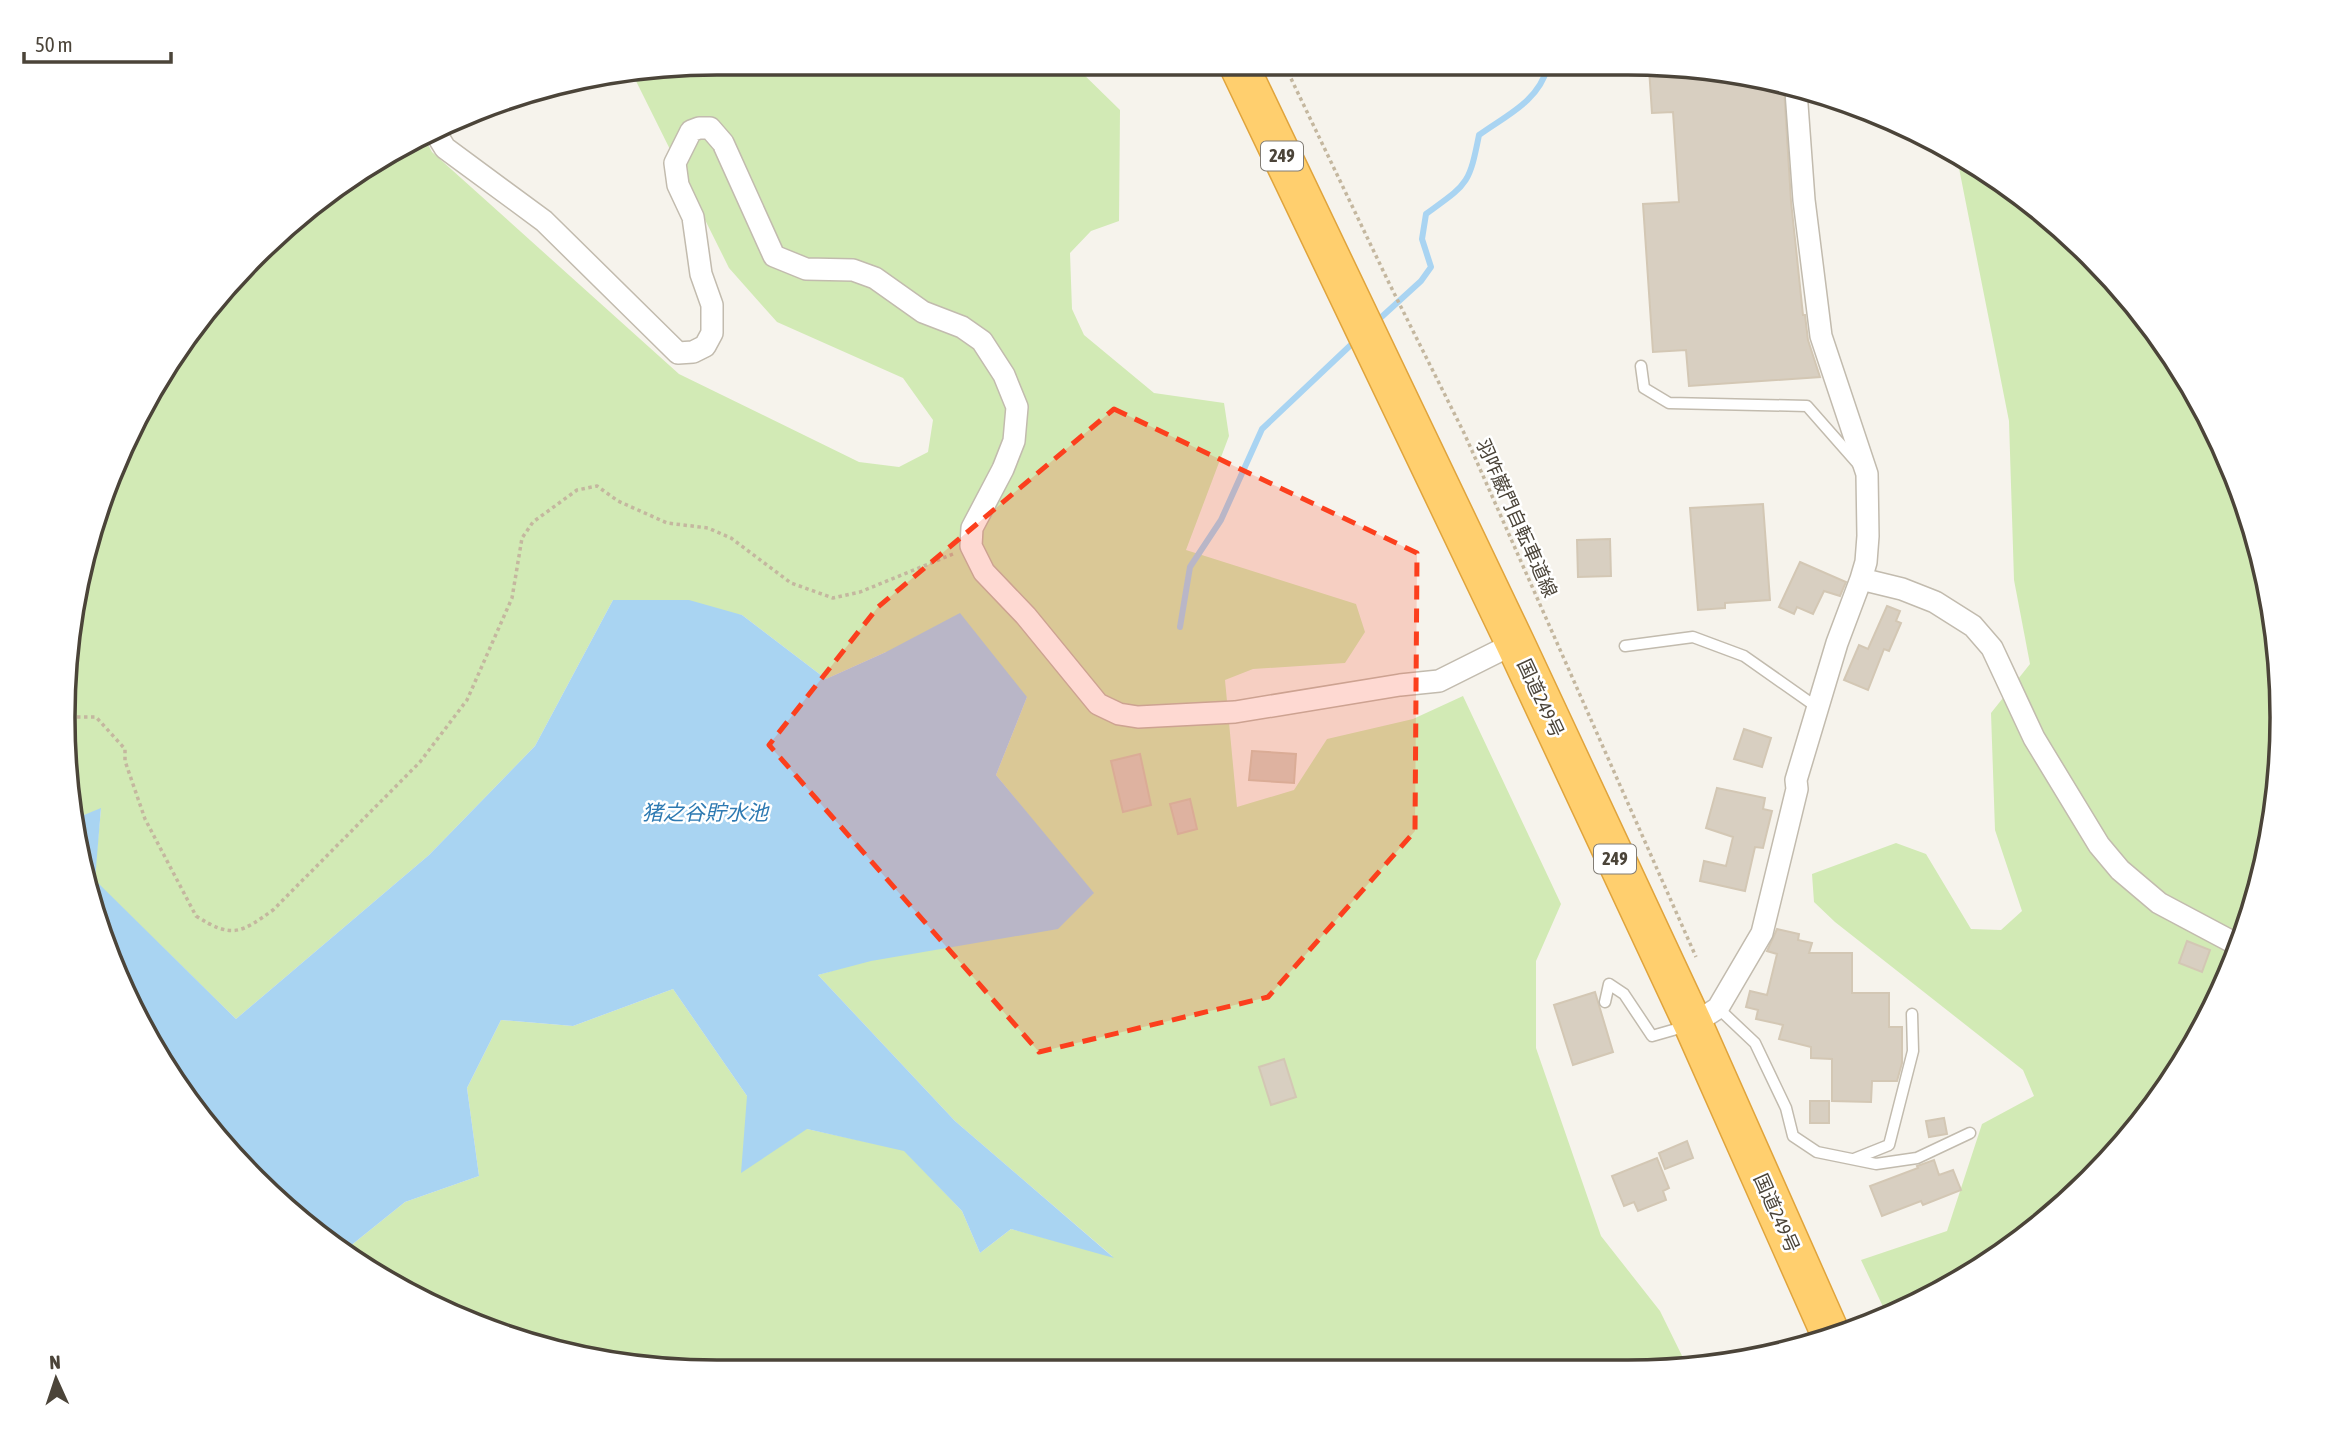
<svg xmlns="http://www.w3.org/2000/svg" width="2345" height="1435" viewBox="0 0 2345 1435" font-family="'Asap Condensed','Noto Sans JP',sans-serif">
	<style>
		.green { fill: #d2eab5 }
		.water { fill: #a9d4f2 }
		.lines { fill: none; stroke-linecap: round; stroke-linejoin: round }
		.stream { stroke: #a9d4f2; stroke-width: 6 }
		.building { fill: #d8cfc1; stroke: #d3c7b4; stroke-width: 2 }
		.lane-casing { stroke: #c2bbae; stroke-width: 13 }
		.street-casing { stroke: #c2bbae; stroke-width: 24 }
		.highway-casing { stroke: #e0a43c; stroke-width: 41 }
		.path { stroke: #c4b79f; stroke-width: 3.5; stroke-dasharray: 3.5 3.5; stroke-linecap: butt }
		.lane { stroke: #fff; stroke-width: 10 }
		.street { stroke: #fff; stroke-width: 21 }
		.highway { stroke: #ffcf6e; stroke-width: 38 }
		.marked { fill: #fc3f1d; fill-opacity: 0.2; stroke: #fc3f1d; stroke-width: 5; stroke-dasharray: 14 9; stroke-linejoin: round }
		.labels { text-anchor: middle; stroke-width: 5; stroke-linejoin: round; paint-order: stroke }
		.shield { fill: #fff; stroke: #817c74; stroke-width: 2 }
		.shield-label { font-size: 18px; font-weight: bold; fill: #4b4439 }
		.street-label { font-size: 19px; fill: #4b4439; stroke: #fff }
		.water-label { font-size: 21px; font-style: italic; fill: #2e7ab2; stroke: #fff }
		.rim { fill: none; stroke: #4b4439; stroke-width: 3.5 }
	</style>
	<rect width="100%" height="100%" fill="#f6f3ec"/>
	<path class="green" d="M718,63L1074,65L1120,110L1119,221L1091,231L1070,253L1072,309L1084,335L1154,393L1224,403L1229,436L1186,550L1356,604L1365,632L1345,663L1253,669L1225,680L1237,807L1294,790L1327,739L1413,719L1463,696L1561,904L1536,961V1048L1601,1236L1660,1311L1688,1368L1671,1371L632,1366L467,1322L344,1251L405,1202L479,1176L467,1088L501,1020L573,1026L673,989L747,1096L807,1129L904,1150L962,1211L980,1253L1011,1229L1112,1256L955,1121L818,975L1093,894L996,775L1027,697L886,652L826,679L742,615L613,600L535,746L429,855L236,1019L94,880L101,809L79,817L63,717L98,507L198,319L319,198L426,141L432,152L679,374L859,462L899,467L928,452L933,420L903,378L777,322L729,268L634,77Z
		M1957,158L2026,198L2119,286L2194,390L2247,507L2276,632L2281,760L2260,887L2215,1007L2147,1116L2059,1209L1954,1285L1886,1313L1861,1260L1947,1231L1982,1124L2034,1096L2023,1070L1835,922L1814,902L1812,874L1896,843L1926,854L1971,929L2001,930L2022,911L1995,830L1991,713L2030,664L2014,580L2009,421Z"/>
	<path class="water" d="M613,600H689L742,615L826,679L886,652L960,613L1027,697L996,775L1094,893L1058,929L871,961L818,975L955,1121L1114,1258L1011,1229L980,1253L962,1211L904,1151L807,1129L741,1173L747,1096L673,989L573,1026L501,1020L467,1088L479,1176L405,1202L344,1251L319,1237L174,1081L98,928L79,817L101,808L95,880L236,1019L429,855L535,746Z"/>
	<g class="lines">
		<path class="stream" d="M1376,322L1421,281L1431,267L1422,239L1426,214C1467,184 1469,186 1479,135C1505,116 1539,101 1547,68
			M1180,627L1190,567L1221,520L1262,429L1355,341"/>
	</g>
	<path class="building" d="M1649,68L1713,69L1784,88L1791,201L1803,315H1805L1808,340L1820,377L1689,386L1686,350L1653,352L1643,204L1679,202L1673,112L1652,113Z
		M1763,504L1770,600L1725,603V608L1698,610L1690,508Z
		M1610,539L1611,576L1578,577L1577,540Z
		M1800,562L1846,582L1840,596L1824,591L1813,614L1797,607L1794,614L1779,607Z
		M1887,606L1900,611L1896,621L1901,623L1889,651L1884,649L1868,690L1844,680L1859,645L1868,649Z
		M1744,729L1771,738L1762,767L1734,759Z
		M1252,751L1296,754L1294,783L1249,780Z
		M1140,754L1151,805L1123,812L1111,761Z
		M1717,788L1765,798L1763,809L1772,811L1763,848L1755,847L1745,891L1700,881L1704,861L1726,866L1733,837L1706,828Z
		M1190,799L1197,829L1178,834L1170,804Z
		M1777,929L1799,934L1798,940L1812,943L1809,953H1852V993H1889V1027H1902V1063L1897,1081H1872L1871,1102L1832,1101V1059L1811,1058V1047L1779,1039L1783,1025L1756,1019L1758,1010L1746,1007L1750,991L1767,995L1777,954L1767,951Z
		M2187,941L2210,950L2202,972L2179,963Z
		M1595,992L1613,1052L1573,1065L1554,1005Z
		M1284,1059L1296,1097L1271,1105L1259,1067Z
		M1810,1101H1829V1123H1810Z
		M1944,1118L1947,1134L1929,1137L1926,1121Z
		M1687,1141L1693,1158L1665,1169L1659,1153Z
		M1657,1158L1669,1188L1663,1191L1666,1200L1638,1211L1634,1202L1624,1206L1612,1176Z
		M1934,1160L1939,1175L1953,1170L1961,1190L1923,1205L1921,1201L1882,1216L1870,1186L1918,1168L1917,1166Z"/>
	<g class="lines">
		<defs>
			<path id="lane" d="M1641,366L1644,388L1669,403L1807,406L1858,464
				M1625,646L1693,637L1744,656L1818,708
				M1605,1002L1609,984L1624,994L1652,1036L1687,1026
				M1718,1008L1755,1043L1786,1108L1793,1136L1817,1152L1876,1164L1917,1158L1970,1133
				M1854,1159L1889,1145L1913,1051L1912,1014"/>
			<path id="street" d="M437,135L445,148L544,221L678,353L693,352L705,346L712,333V305L701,274L693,217L678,185L675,163L691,131L699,128H710L723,143L774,256L806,269L853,270L875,278L923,312L962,327L982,341L1004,375L1017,407L1014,441L1003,469L972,528L971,546L984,572L1026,616L1098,704L1119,714L1138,717L1235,712L1400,685L1439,681L1515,643
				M1861,579L1902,589L1935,602L1973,626L1992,648L2034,738L2099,845L2120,870L2159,903L2238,945
				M1693,1024L1718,1008L1762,933L1797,789L1796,780L1837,643L1861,579L1866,562L1868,536L1867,474L1821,336L1804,200L1796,91"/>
			<path id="highway" d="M1239,66L1515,643L1693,1024L1831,1335"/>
		</defs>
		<use href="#lane" class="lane-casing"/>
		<use href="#street" class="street-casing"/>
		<use href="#highway" class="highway-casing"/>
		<path class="path" d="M1285,66L1389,283L1465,435L1696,957
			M63,717H96L125,749V761L145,819L196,916C232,939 241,933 273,910L420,762L467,700L512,598L522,538L533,522L577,490L597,486L618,501L667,523L708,528L731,538L791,583L833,598L860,592L953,554"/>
		<use href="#lane" class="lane"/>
		<use href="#street" class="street"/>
		<use href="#highway" class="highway"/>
	</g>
	<path class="marked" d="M1114,409L1417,553L1415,831L1268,997L1039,1052L769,745L878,607Z"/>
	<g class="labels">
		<g class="shield">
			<rect x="1261" y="141.5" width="42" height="29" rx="5"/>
			<rect x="1594" y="844.5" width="42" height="29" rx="5"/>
		</g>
		<g class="shield-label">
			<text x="1282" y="162">249</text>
			<text x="1615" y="865">249</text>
		</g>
		<g class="street-label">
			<text transform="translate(1517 518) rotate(66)" y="7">羽咋巌門自転車道線</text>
			<text transform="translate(1541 698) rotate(65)" y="7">国道249号</text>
			<text transform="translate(1777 1213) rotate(66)" y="7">国道249号</text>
		</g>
		<g class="water-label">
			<text x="705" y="820">猪之谷貯水池</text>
		</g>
	</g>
	<path d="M0 0H2345V1435H0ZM717 75H1628A642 642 0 0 1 2270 717V718A642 642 0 0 1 1628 1360H717A642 642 0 0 1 75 718V717A642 642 0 0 1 717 75Z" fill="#fff" fill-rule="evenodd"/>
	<path class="rim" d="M717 75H1628A642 642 0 0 1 2270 717V718A642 642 0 0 1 1628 1360H717A642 642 0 0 1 75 718V717A642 642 0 0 1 717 75Z"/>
	<g transform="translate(56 1379) rotate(357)" stroke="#ffffff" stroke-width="5" paint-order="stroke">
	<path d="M0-5L12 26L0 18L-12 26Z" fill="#4b4439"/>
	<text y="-10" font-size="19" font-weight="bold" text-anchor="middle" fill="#4b4439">N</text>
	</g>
	<path d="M24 52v10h147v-10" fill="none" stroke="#4b4439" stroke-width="3.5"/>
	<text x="35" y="52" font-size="21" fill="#4b4439" stroke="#ffffff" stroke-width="5" paint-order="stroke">50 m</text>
</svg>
